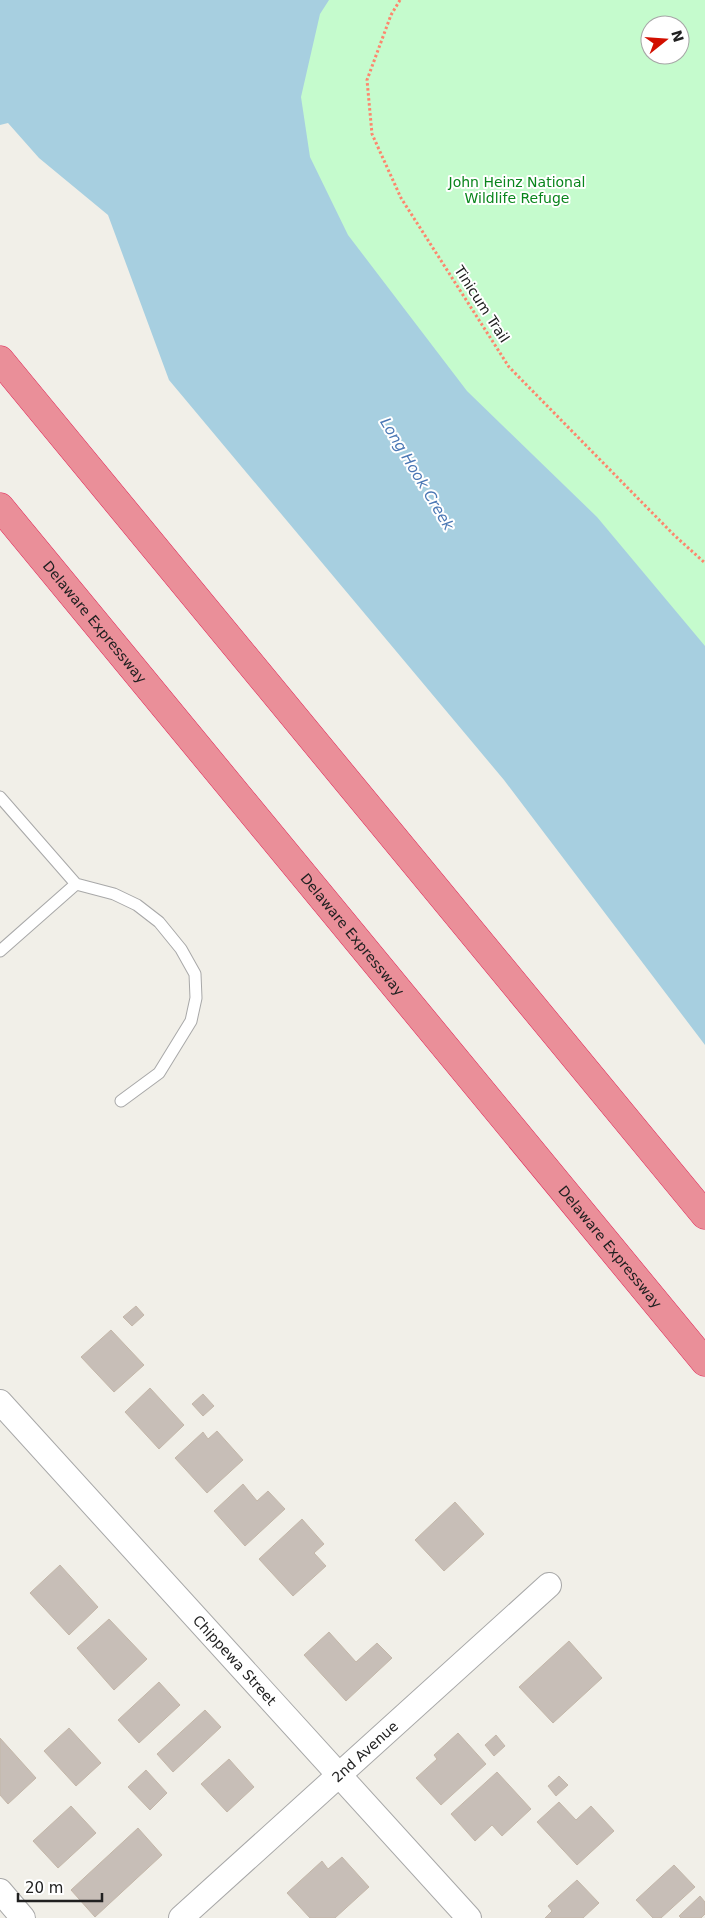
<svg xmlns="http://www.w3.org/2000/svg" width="705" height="1918" viewBox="0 0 705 1918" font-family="'DejaVu Sans',sans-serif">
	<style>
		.park { fill: #c5fbcd; fill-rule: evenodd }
		.water { fill: #a7cfe0 }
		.building { fill: #c7beb7; stroke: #c4b7a9 }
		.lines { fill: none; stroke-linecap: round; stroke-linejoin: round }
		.lane-casing { stroke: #a8a8a8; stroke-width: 13 }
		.street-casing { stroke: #a8a8a8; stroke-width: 26 }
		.highway-casing { stroke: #e02557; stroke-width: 29 }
		.path { stroke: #fd866d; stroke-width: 3; stroke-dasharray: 2.5 2.5; stroke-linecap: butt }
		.lane { stroke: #fff; stroke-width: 11 }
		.street { stroke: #fff; stroke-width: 24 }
		.highway { stroke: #ea8f99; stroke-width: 28 }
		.labels { text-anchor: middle; stroke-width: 4; stroke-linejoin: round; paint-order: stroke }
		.park-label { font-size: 14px; fill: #09851c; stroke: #fff }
		.street-label { font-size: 14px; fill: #212121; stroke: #fff }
		.water-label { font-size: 15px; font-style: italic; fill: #4a77b4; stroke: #fff }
	</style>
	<rect width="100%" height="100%" fill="#f1efe8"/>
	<path class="park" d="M276,0H705V755L309,228ZM650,25H680V55H650Z"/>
	<path class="water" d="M0,0H329L320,14L301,97L310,157L348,235L467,391L597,517L705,646V1045L504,780L169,380L108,215L39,158L8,123L0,125Z"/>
	<path class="building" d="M136,1306L144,1315L132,1326L123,1317Z
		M111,1330L144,1365L114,1392L81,1357Z
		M150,1388L184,1425L159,1449L125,1412Z
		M203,1394L214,1406L203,1416L192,1404Z
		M217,1431L243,1460L207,1493L175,1458L203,1432L208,1439Z
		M243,1484L257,1501L268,1491L285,1509L245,1546L214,1511Z
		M455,1502L484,1534L444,1571L415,1540Z
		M302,1519L324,1544L314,1553L326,1566L293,1596L259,1559Z
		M60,1565L98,1607L69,1635L30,1593Z
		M109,1619L147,1659L114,1690L77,1648Z
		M329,1632L356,1662L377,1643L392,1658L346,1701L304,1655Z
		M569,1641L602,1678L553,1723L519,1687Z
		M159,1682L180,1705L139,1743L118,1720Z
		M205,1710L221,1727L173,1772L157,1754Z
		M69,1728L101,1763L76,1786L44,1751Z
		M458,1733L486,1764L441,1805L416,1778L437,1759L434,1755Z
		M496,1735L505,1746L494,1756L485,1745Z
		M0,1738L36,1778L8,1804L0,1795Z
		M229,1759L254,1787L227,1812L201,1784Z
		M146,1770L167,1793L150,1810L128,1787Z
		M497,1772L531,1809L502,1836L492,1825L475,1841L451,1814Z
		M559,1776L568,1785L556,1796L548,1786Z
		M559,1802L576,1820L591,1806L614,1831L577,1865L537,1822Z
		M71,1806L96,1833L58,1868L33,1841Z
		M138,1828L162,1855L95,1917L71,1890Z
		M342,1857L369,1887L335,1918H310L287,1893L322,1861L328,1869Z
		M674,1865L695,1887L661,1918H653L636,1900Z
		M577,1880L599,1903L583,1918H545L552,1911L548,1906Z
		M700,1896L705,1902V1914L701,1918H681L679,1916Z"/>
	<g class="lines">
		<defs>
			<path id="lane" d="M0,797L76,884L114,894L137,905L159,922L181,949L195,974L196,998L191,1021L159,1073L121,1101
				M0,951L76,884"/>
			<g id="street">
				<path id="s1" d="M0,1402L469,1918"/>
				<path d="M0,1891L23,1918"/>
				<path id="s2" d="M181,1918L549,1585"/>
			</g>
			<g id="highway">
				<path d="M0,360L705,1215"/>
				<path id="s3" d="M0,507L705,1362"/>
			</g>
		</defs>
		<use href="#lane" class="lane-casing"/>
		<use href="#street" class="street-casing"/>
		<use href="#highway" class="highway-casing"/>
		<path class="path" d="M400,0L391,15L367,80L372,134L401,198L509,367L674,535L705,563"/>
		<use href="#lane" class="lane"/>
		<use href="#street" class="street"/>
		<use href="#highway" class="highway"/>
	</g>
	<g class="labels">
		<g class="park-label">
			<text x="517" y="187">John Heinz National<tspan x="517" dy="16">Wildlife Refuge</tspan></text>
		</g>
		<g class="street-label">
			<text transform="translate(482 304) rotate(57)" y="5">Tinicum Trail</text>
			<text dy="5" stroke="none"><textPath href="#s3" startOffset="149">Delaware Expressway</textPath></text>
			<text dy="5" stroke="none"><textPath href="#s3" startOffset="554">Delaware Expressway</textPath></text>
			<text dy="5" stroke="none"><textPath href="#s3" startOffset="959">Delaware Expressway</textPath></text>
			<text dy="5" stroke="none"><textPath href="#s1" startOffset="349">Chippewa Street</textPath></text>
			<text dy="5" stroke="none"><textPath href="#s2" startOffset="248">2nd Avenue</textPath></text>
		</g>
		<g class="water-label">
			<text transform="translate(417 474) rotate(59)" y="5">Long Hook Creek</text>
		</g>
	</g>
	<g transform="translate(665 40) rotate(73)"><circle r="24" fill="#ffffff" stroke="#a6a6a6"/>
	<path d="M0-4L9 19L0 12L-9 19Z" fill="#d20f00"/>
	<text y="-8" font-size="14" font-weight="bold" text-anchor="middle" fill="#212121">N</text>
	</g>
	<path d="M18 1893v8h84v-8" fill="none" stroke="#212121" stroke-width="2.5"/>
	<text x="25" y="1893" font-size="15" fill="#212121" stroke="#ffffff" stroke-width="4" paint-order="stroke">20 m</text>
</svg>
